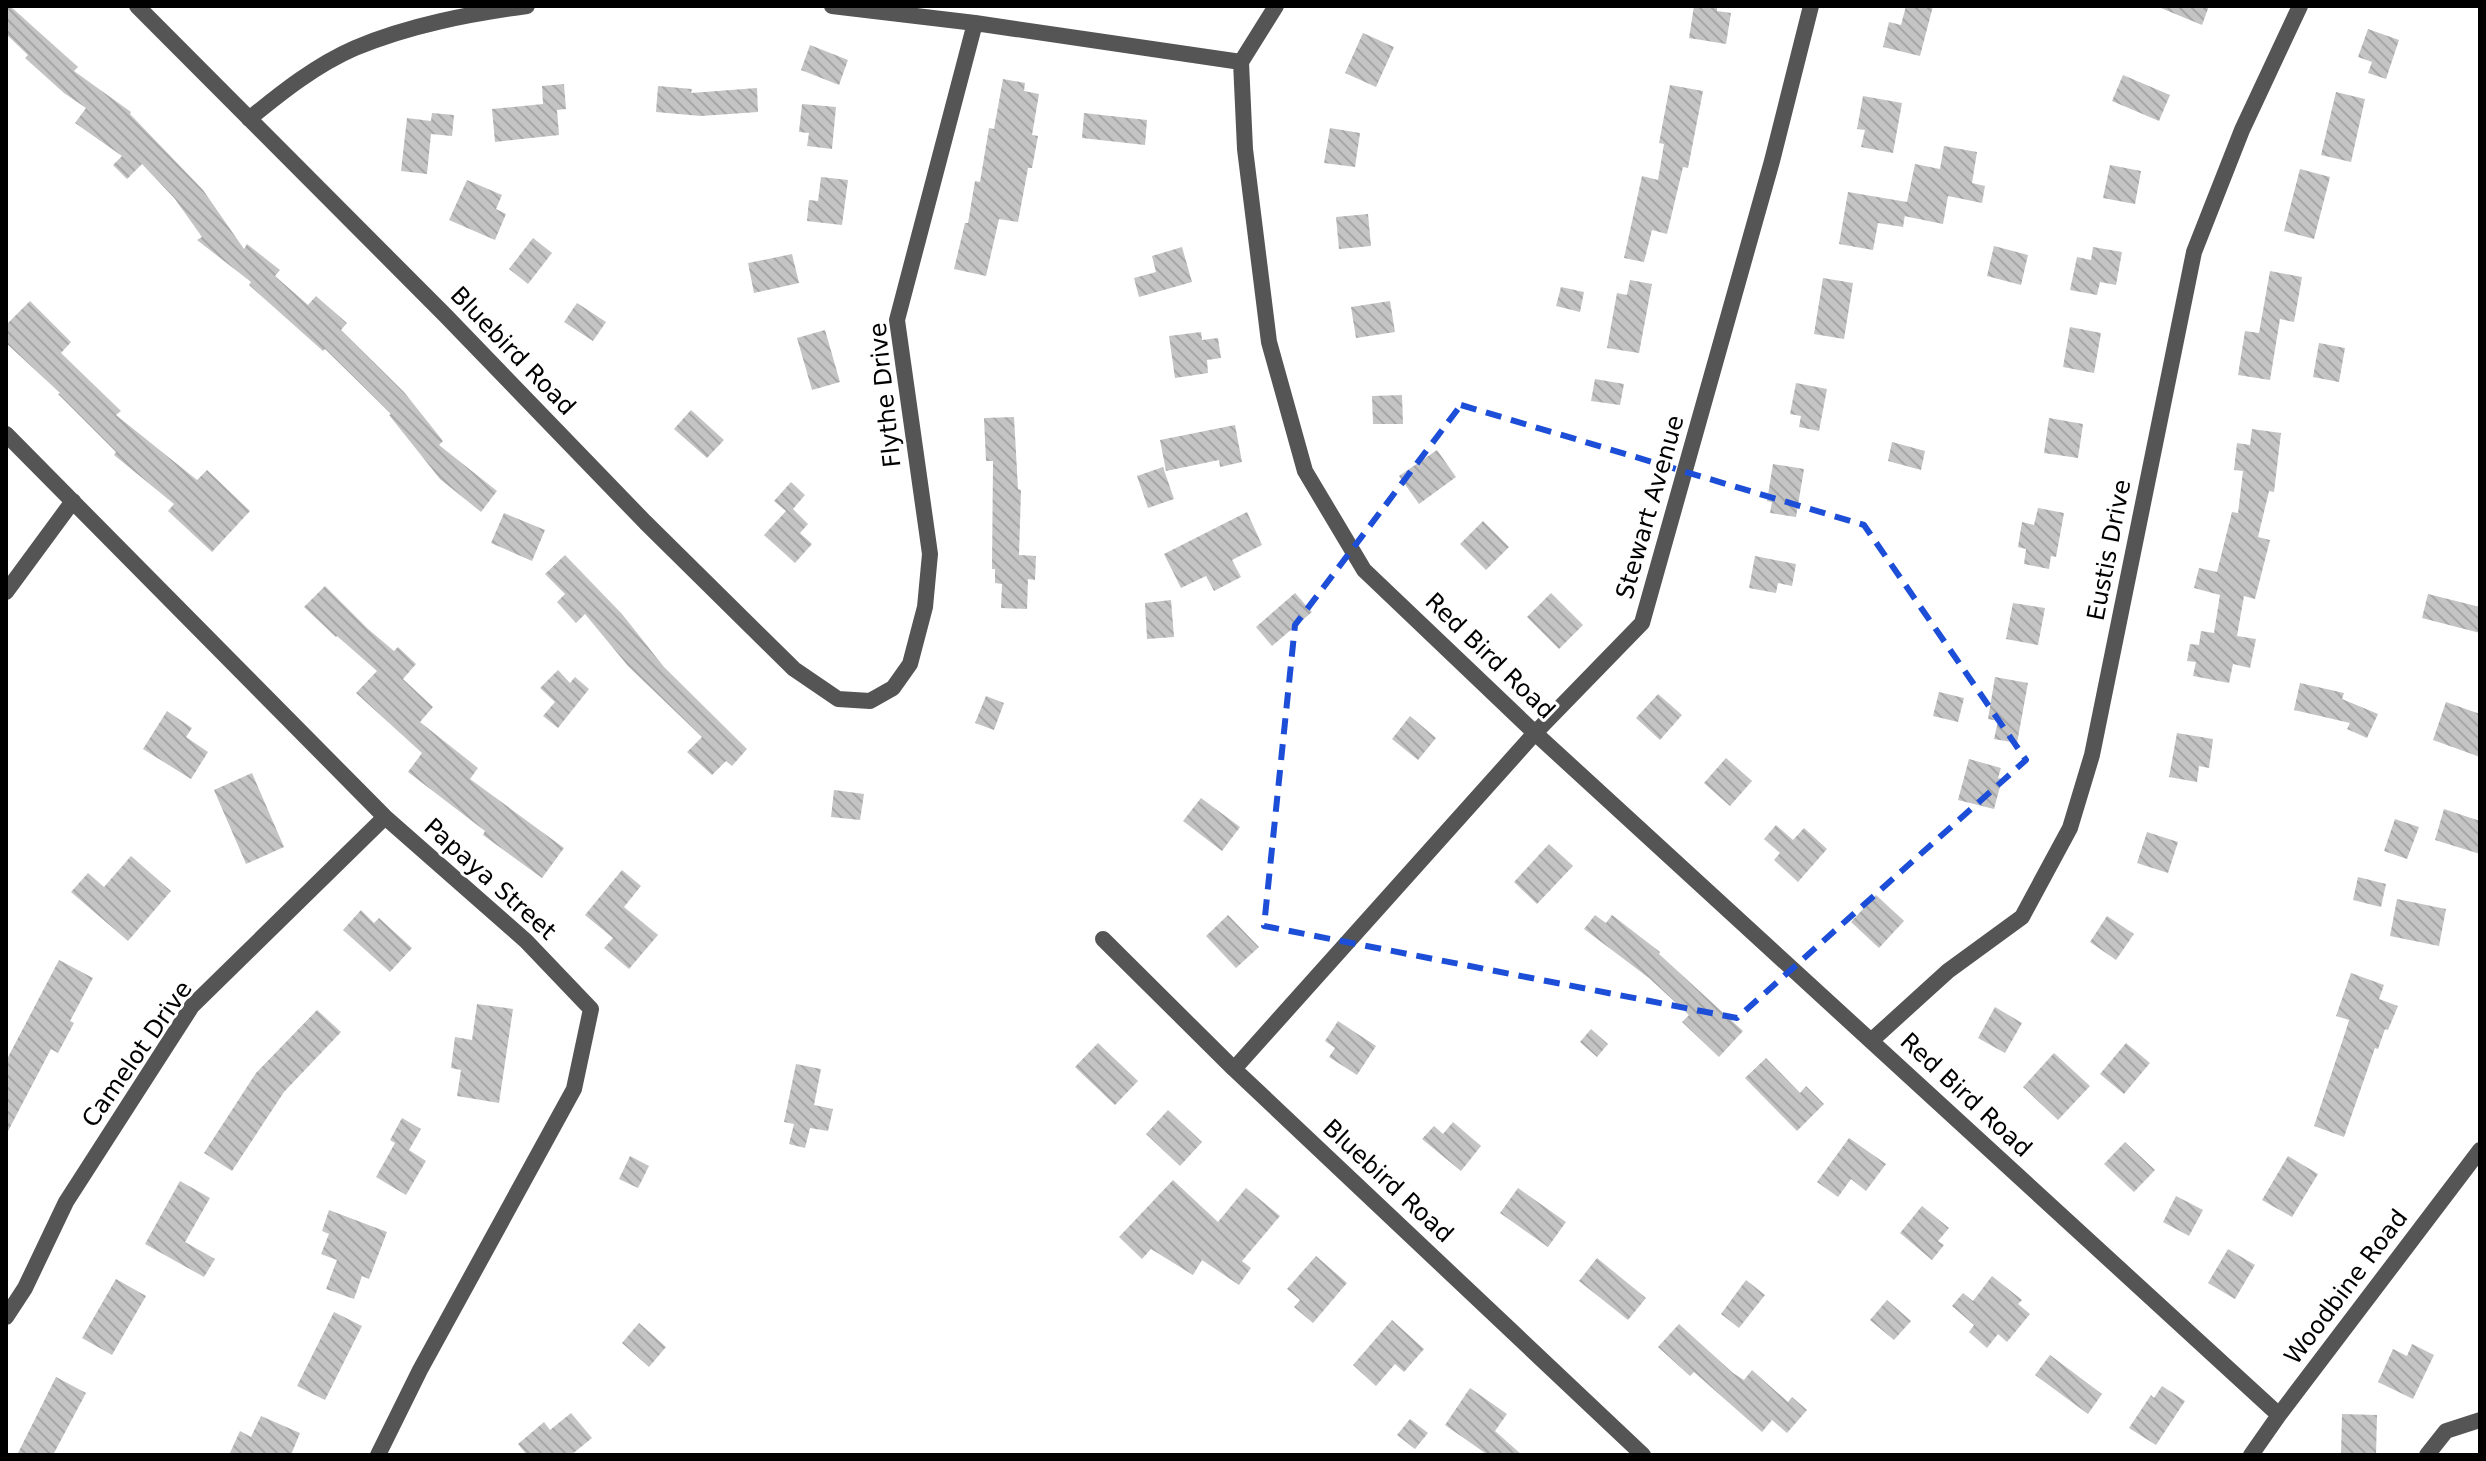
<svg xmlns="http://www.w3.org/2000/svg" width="2486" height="1461" viewBox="0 0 2486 1461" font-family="'DejaVu Sans',sans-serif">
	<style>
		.building { fill: url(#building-back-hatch) }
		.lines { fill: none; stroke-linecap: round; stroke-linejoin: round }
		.minor { stroke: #555; stroke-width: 16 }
		.marked { fill: none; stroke: #1d4ed8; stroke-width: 6; stroke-dasharray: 16 10; stroke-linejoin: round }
		.labels { text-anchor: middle; stroke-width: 6; stroke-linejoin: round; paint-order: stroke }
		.street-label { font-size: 24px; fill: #000; stroke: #fff }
	</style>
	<defs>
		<pattern id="building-back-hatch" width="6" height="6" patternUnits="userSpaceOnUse" patternTransform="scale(2)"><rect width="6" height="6" fill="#c4c4c4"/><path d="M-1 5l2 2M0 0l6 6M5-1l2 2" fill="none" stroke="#a7a7a7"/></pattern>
	</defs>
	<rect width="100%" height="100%" fill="#fff"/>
	<path class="building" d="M6,6H10L78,67L74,71L131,112L130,114L203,190L244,249L247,244L280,270L275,276L308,305L316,296L347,323L341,330L404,392L443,441L439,445L497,491L481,512L440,479L389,415L391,414L325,349L323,351L249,285L251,282L197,240L202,237L175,199L142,164L127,179L113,165L122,156L75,123L86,108L64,93L25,58L28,55L6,34Z
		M1694,6H1717V11L1731,13L1726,44L1689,38Z
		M1906,6H1933L1920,56L1883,47L1889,22L1901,25Z
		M2156,6H2209L2202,25Z
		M2368,29L2399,40L2386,79L2368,73L2372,62L2358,57Z
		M1363,33L1394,47L1376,87L1345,73Z
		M810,45L848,60L839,85L801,70Z
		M2123,75L2170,95L2159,121L2112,101Z
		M1003,79L1025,83L1024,91L1039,94L1032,135L1038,136L1032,168H1028L1018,222L999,219L986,276L954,269L965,223H968L975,181L980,182L989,128L994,129Z
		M564,84L566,109L557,110L559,135L495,142L492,109L543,104L542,86Z
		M1670,85L1703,91L1688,168L1683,167L1667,234L1652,230L1644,262L1624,258L1642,176L1658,180L1664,144L1659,143Z
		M658,86L692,89L691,93L757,88L758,112L701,116L656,112Z
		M2336,92L2365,99L2351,162L2321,155Z
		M1863,96L1902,103L1893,153L1861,147L1865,130L1857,129Z
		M802,104L836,107L832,149L807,146L809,133L799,132Z
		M432,113L454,115L452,136L431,134L427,174L401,171L407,118L431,121Z
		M1084,113L1147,120L1145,145L1082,138Z
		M1330,128L1360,133L1355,167L1324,163Z
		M1944,146L1977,152L1972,183L1985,186L1982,203L1948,196L1943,224L1904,216L1915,164L1940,169Z
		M2110,165L2141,171L2135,204L2103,198Z
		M2300,169L2330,177L2314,239L2284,231Z
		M821,177L848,180L842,225L807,221L809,200L818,201Z
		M467,180L502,195L496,209L506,214L495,240L449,220Z
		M1848,192L1907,202L1903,227L1878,223L1873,250L1839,244Z
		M1368,214L1371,246L1339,249L1336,217Z
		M533,238L552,253L528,284L509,269Z
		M1994,246L2028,255L2021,285L1987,276Z
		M1182,247L1192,282L1139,297L1134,278L1156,272L1152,256Z
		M2093,247L2122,252L2116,285L2100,282L2097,295L2070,290L2077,257L2091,260Z
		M792,254L799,283L754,293L748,263Z
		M2270,271L2302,277L2294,322L2280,319L2270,380L2238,375L2245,331L2259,333Z
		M1823,278L1853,283L1844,339L1814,334Z
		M1630,280L1652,284L1639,353L1607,348L1617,293L1627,295Z
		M1561,287L1584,292L1580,312L1556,306Z
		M30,301L71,342L61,353L121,411L116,415L197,480L207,470L250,511L212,552L168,511L174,504L114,455L116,452L58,394L60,393L6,343V325Z
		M1390,301L1395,332L1356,338L1351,307Z
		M577,303L606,322L593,341L564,322Z
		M2070,327L2101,333L2094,373L2063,367Z
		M825,330L840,382L812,390L797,338Z
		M1201,332L1202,340L1218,338L1221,358L1207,360L1208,373L1175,378L1169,336Z
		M2319,343L2345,348L2339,382L2313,377Z
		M1595,379L1624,384L1620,405L1591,401Z
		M1796,383L1827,389L1819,431L1799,427L1801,416L1790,414Z
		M1402,395L1403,424H1373L1372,396Z
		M691,410L724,440L707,458L674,429Z
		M1014,417L1018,489L1021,490L1019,555L1036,556L1035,580L1028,579L1027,609L1001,608L1002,584L995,583V569H992L993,461H986L984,418Z
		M2049,418L2083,424L2078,458L2044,453Z
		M1235,425L1242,462L1220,467L1219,460L1166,471L1160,440Z
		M2252,429L2281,433L2274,492L2269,491L2258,537L2270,540L2255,599L2244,596L2237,636L2256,639L2250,668L2233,664L2229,683L2193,676L2196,662L2187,661L2190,644L2199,645L2201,631L2214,633L2220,595L2194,588L2199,568L2217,572L2232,512L2238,513L2243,471L2234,470L2237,443L2250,445Z
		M1892,442L1925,451L1921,470L1888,461Z
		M1437,450L1456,477L1419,504L1399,476Z
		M1773,464L1804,469L1796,517L1770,513L1772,502L1767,501Z
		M1163,467L1174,499L1148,508L1137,476Z
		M791,482L805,495L793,509L808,524L800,533L812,544L795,563L764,535L786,511L774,501Z
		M2038,508L2064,513L2056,557L2051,556L2049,569L2024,564L2026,549L2018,547L2022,522L2034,525Z
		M1247,512L1262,545L1232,560L1241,577L1214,591L1206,576L1181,588L1164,554Z
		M504,513L545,530L532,561L491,543Z
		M1483,521L1509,547L1486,570L1460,544Z
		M565,555L622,614L664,667L747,749L732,766L726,761L712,775L687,752L702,737L628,666L585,614L576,623L557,602L565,594L545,574Z
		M1755,556L1796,564L1792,586L1778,583L1776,593L1749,588Z
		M325,586L368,629L394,651L398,647L416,664L403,679L433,707L420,722L478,768L470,779L564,848L542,878L483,835L485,831L408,772L422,753L356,693L377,671L337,636L336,637L304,607Z
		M1295,593L1312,612L1272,646L1256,627Z
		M1551,593L1583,625L1559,649L1527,617Z
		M2428,594L2480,607V633L2422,618Z
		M1171,600L1174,637L1147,639L1145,603Z
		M2013,603L2045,608L2038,645L2006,639Z
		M558,670L570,683L575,677L589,689L558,728L543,716L555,702L540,688Z
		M1995,677L2028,683L2017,743L1994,739L1998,721L1988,719Z
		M2300,683L2344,693L2342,699L2378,714L2367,738L2347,729L2350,723L2294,710Z
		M1939,692L1964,698L1958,722L1933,716Z
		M1658,694L1682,715L1660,740L1636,718Z
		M986,696L1004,703L994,730L975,723Z
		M2446,702L2480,714V757L2433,740Z
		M167,711L192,728L186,737L208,752L191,779L143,749Z
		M1410,716L1436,738L1418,760L1392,739Z
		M2177,733L2213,739L2209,768L2199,766L2197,782L2169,777Z
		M1726,758L1752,781L1730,806L1704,783Z
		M1969,759L2001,768L1998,778L2002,779L1994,809L1958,800Z
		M252,773L284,847L246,864L214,790Z
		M834,790L864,794L860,820L831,817Z
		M1201,798L1240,827L1222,851L1183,821Z
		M2444,809L2480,821V854L2435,840Z
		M2395,819L2419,827L2407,859L2384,851Z
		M1776,825L1793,840L1804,828L1827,849L1798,882L1774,860L1780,853L1764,839Z
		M2147,832L2178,842L2168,873L2137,863Z
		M1549,844L1573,866L1537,904L1514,882Z
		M131,856L171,891L128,941L71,892L88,873L104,887Z
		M622,870L641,886L624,907L658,935L629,969L604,948L613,938L585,915Z
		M2358,877L2386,884L2381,907L2353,900Z
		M1876,895L1904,921L1879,948L1851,922Z
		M2397,899L2446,909L2439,946L2390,936Z
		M361,910L374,923L379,918L412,948L390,972L343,930Z
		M1228,915L1259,947L1236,968L1206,936Z
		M1595,915L1606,923L1612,915L1660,952L1659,954L1743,1031L1719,1057L1682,1022L1689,1015L1649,978L1584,929Z
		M2107,916L2134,934L2116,960L2090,942Z
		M59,960L93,978L70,1021L74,1023L58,1053L51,1049L6,1135V1061Z
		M2351,973L2384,985L2379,999L2398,1006L2388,1030L2385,1029L2378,1049L2375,1048L2344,1137L2314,1126L2347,1027L2349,1020L2336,1016Z
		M477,1004L513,1009L499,1103L457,1096L461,1070L451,1068L455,1037L472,1040Z
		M1995,1007L2022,1023L2005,1053L1978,1038Z
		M317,1010L341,1032L284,1092L232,1171L204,1153L256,1073Z
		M1338,1021L1376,1046L1357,1075L1329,1057L1335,1048L1325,1041Z
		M1591,1029L1608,1044L1597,1057L1580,1042Z
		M1098,1043L1138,1081L1115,1105L1075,1067Z
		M2126,1043L2150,1063L2124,1094L2100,1074Z
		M2054,1053L2090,1086L2058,1120L2023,1087Z
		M1766,1058L1800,1093L1806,1086L1824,1104L1797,1131L1745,1078Z
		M796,1064L821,1069L814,1105L833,1109L828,1131L810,1128L805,1148L789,1144L794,1124L784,1122Z
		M1168,1110L1202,1142L1180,1166L1146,1134Z
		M402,1118L421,1129L409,1150L426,1161L406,1195L376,1177L395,1143L390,1140Z
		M1453,1122L1481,1146L1461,1171L1422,1139L1434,1126L1443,1134Z
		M1849,1138L1886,1164L1866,1191L1851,1179L1838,1197L1817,1182Z
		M2125,1142L2155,1170L2134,1192L2104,1164Z
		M630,1156L649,1166L638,1188L619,1179Z
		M2288,1156L2318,1174L2292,1217L2262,1200Z
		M1173,1180L1218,1222L1246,1188L1280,1216L1242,1261L1251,1268L1239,1285L1202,1260L1193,1275L1151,1249L1142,1259L1119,1237Z
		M180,1181L210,1198L185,1242L215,1259L204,1277L145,1244Z
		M1518,1188L1566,1222L1548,1247L1500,1213Z
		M2176,1196L2203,1210L2189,1236L2163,1222Z
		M1922,1206L1949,1228L1938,1241L1944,1245L1932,1260L1900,1233Z
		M329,1210L387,1232L369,1279L362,1276L354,1299L326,1289L337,1260L321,1254L329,1234L322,1231Z
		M2228,1249L2255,1265L2235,1299L2208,1283Z
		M1316,1256L1347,1283L1313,1323L1294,1307L1300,1300L1287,1289Z
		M1597,1258L1646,1298L1628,1320L1579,1281Z
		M1992,1276L2022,1300L2018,1304L2030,1314L2007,1342L1998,1334L1987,1348L1969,1332L1974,1325L1952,1306L1963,1293L1973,1301Z
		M116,1279L146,1296L112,1355L82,1338Z
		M1746,1280L1765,1295L1739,1328L1721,1314Z
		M1887,1300L1911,1321L1894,1340L1870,1320Z
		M334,1312L362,1326L325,1400L297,1386Z
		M1392,1320L1424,1349L1404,1372L1395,1364L1376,1386L1353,1365Z
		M639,1323L666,1347L649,1367L622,1343Z
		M1679,1324L1733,1373L1744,1380L1752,1370L1788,1402L1792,1397L1807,1410L1787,1433L1772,1420L1762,1432L1694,1372L1690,1376L1658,1347Z
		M2412,1344L2434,1355L2413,1399L2378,1382L2393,1349L2407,1356Z
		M2050,1355L2102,1394L2088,1414L2035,1375Z
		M56,1377L86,1393L53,1455H17Z
		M2162,1386L2185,1401L2156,1445L2129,1428L2151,1395L2154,1398Z
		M1470,1388L1507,1414L1495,1431L1522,1455H1488L1445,1425Z
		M571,1413L592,1438L571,1455H527L518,1444L544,1422L550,1430Z
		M2342,1414L2377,1415L2376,1455H2341Z
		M261,1416L300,1433L291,1455H229L240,1431L251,1437Z
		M1410,1419L1428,1433L1415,1449L1397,1435Z"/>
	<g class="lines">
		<path class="minor" d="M137,6L445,315L645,522L794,669L838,699L870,701L893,688L910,664L925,607L930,554L897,320L975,23
			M832,6L975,23L1241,62
			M1241,62L1245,149L1269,342L1305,471L1364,570L1535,733L2279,1415
			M1241,62L1276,6
			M249,119C282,92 316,65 355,48C410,25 469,14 527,6
			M6,434L385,817L526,941L591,1009L574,1089L420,1370L378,1455
			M6,592L73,501
			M1103,939L1234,1069L1643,1455
			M1872,1040L1948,971L2022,917L2070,828L2092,755L2194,252L2242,130L2300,6
			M1234,1069L1535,733L1642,623L1772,161L1811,6
			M6,1317L25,1288L66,1202L192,1006L385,817
			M2251,1455L2279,1415L2480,1150
			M2427,1455L2446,1431L2480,1420"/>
	</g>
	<path class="marked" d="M1461,405L1864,525L2026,760L1737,1018L1264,926L1295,625Z"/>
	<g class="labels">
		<g class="street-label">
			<text transform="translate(513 351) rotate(46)" y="8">Bluebird Road</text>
			<text transform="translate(885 395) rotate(-96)" y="8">Flythe Drive</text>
			<text transform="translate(1650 507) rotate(-74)" y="8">Stewart Avenue</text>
			<text transform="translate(2109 550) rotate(-79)" y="8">Eustis Drive</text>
			<text transform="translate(1490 656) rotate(44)" y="8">Red Bird Road</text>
			<text transform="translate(490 879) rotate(42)" y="8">Papaya Street</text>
			<text transform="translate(137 1054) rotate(-55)" y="8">Camelot Drive</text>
			<text transform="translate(1966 1095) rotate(43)" y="8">Red Bird Road</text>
			<text transform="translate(1388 1181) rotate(43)" y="8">Bluebird Road</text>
			<text transform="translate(2346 1287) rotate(-53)" y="8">Woodbine Road</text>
		</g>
	</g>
	<rect width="2486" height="1461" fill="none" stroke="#000000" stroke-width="16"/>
</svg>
